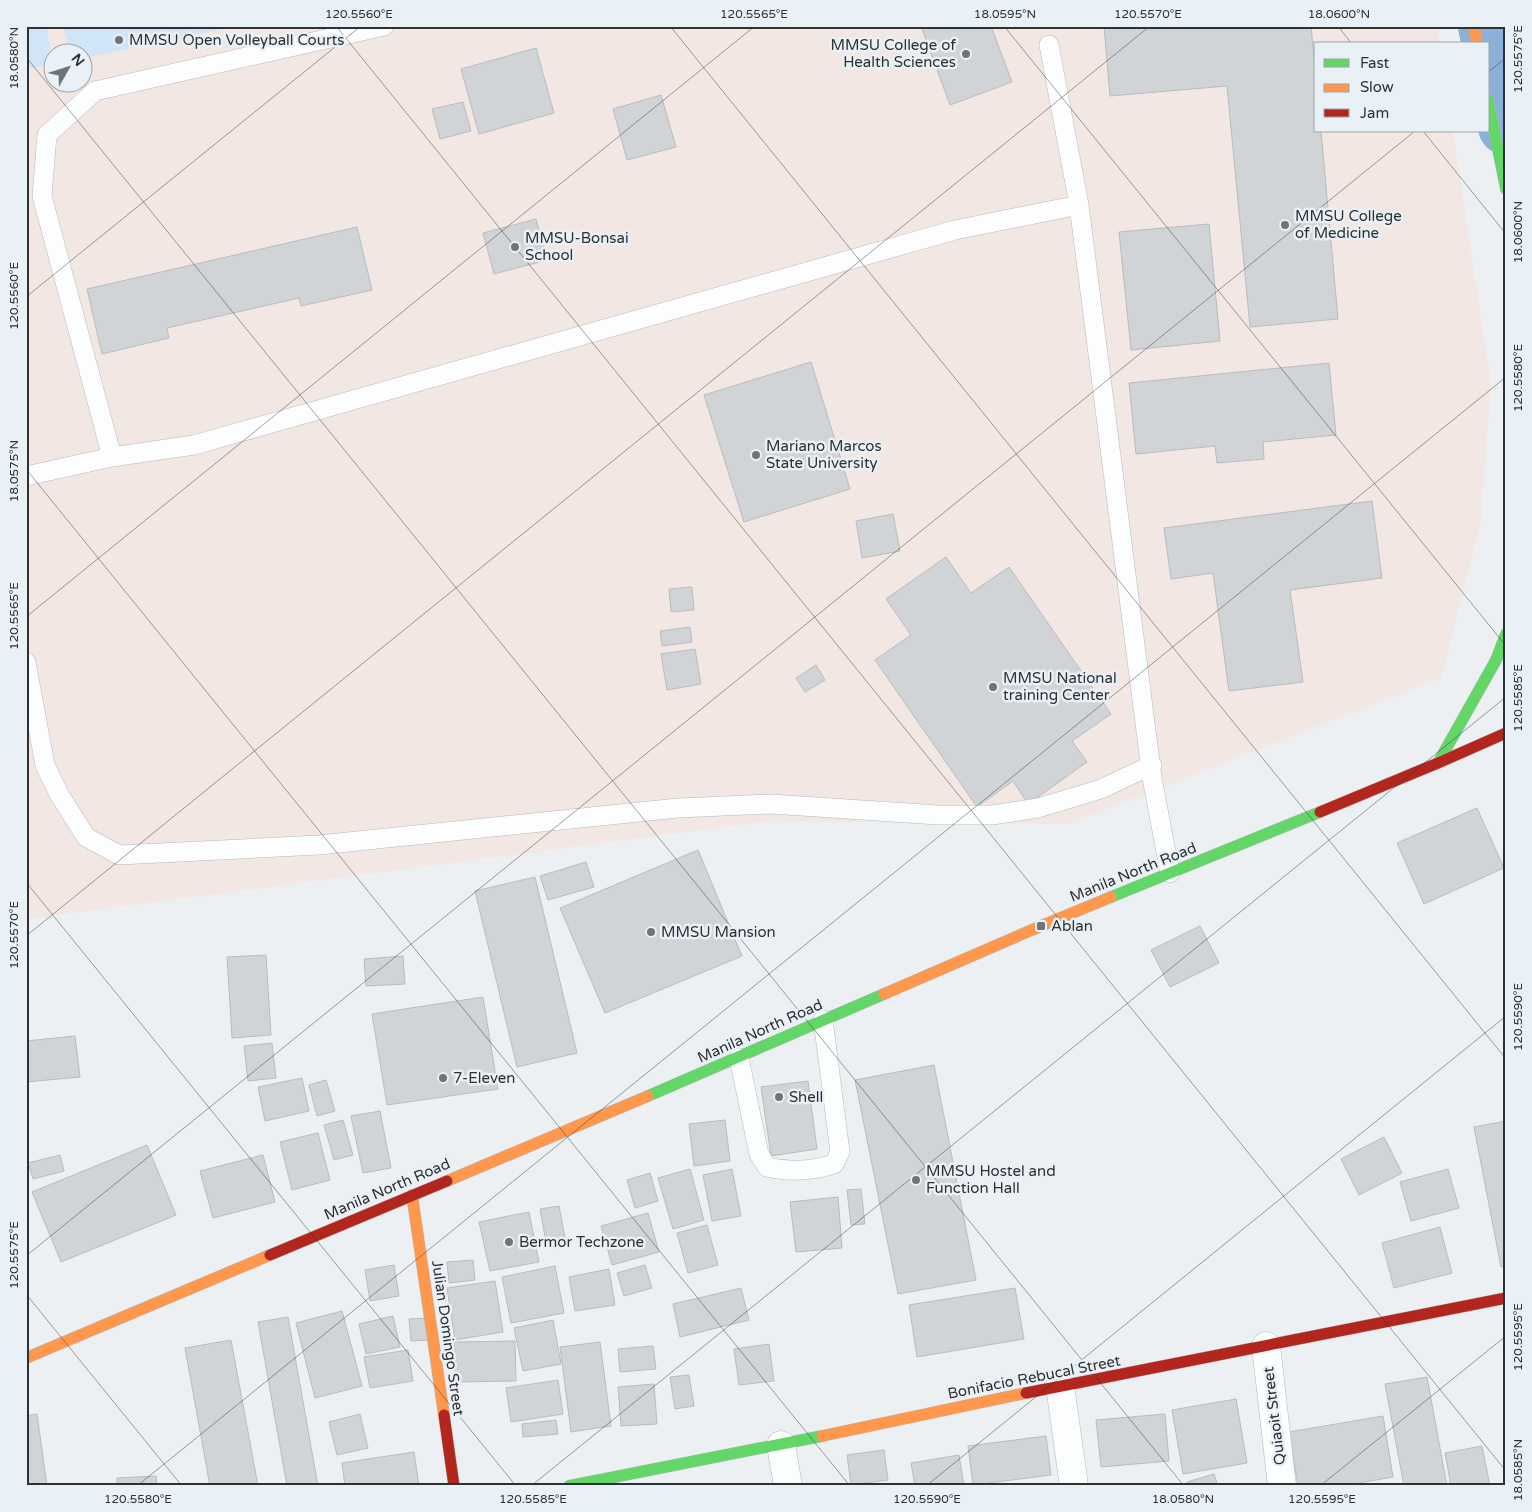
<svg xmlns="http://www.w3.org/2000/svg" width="1532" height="1512" viewBox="0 0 1532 1512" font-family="'Varela Round',sans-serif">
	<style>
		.education { fill: #f2e7e2; fill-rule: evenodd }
		.green { fill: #d0e6f8 }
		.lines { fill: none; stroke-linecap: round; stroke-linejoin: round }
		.river { stroke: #8bb0da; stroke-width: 56 }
		.building { fill: #d0d4d6; stroke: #b9bcbf }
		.lane-casing { stroke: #b6b9bb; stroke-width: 20 }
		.street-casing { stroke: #b6b9bb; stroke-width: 29 }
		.fast-casing { stroke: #b6b9bb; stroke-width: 12 }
		.slow-casing { stroke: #b6b9bb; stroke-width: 12 }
		.jam-casing { stroke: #b6b9bb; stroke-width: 12 }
		.lane { stroke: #fcfdfd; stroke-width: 19 }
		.street { stroke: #fcfdfd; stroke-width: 28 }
		.fast { stroke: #63d668; stroke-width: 11 }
		.slow { stroke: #ff974d; stroke-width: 11 }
		.jam { stroke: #b3261e; stroke-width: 11 }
		.ticks { fill: none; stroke: #2e3133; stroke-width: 1; stroke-opacity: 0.45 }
		.poi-dot { fill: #707476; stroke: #e9f0f6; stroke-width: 2 }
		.labels { text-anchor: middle; stroke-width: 5; stroke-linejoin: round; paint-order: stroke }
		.poi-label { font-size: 15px; fill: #2e3133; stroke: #e9f0f6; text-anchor: start }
		.street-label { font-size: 15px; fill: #2e3133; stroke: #e9f0f6 }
		.neatline { fill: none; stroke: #2e3133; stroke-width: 2 }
		.ticks-label { font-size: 12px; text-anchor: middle; fill: #2e3133 }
	</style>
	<rect width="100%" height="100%" fill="#ecf0f3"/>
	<path class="education" d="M26,26H1438L1440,44H1316V131H1453L1491,384L1480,527L1441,678L1068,824L769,821L26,919ZM52,52H82V82H52Z"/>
	<path class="green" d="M26,26H47L52,64L26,69Z
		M63,26H234V27L83,58L82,52H70Z"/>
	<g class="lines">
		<path class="river" d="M1486,26L1506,127"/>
	</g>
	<path class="building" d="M921,26H991L1012,82L950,105Z
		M1104,26H1311L1316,77V131H1321L1338,319L1250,327L1227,86L1110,96Z
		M536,48L554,113L479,134L461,69Z
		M661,95L676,147L627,160L613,109Z
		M463,102L471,131L440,139L432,109Z
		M536,219L547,260L494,274L483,233Z
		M1209,224L1220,341L1131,350L1119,232Z
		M357,227L372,290L301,306L299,298L167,328L169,338L102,354L87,289Z
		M811,362L850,489L744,522L704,395Z
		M1329,363L1336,435L1263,442L1264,459L1217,463L1215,446L1136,454L1129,383Z
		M1372,501L1382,578L1290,590L1303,682L1229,691L1213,573L1171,579L1164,528Z
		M893,514L900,551L862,558L856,521Z
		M946,557L971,593L1009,567L1111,714L1072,741L1087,762L1028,804L1013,781L977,807L875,660L911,635L886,599Z
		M692,587L694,610L671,612L669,589Z
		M690,627L692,642L662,646L660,631Z
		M695,649L701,684L667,690L661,654Z
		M816,665L825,680L805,692L796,678Z
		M1477,808L1504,868L1424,904L1397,843Z
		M698,850L742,956L605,1013L560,908Z
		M586,862L594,887L548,900L540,876Z
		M535,877L577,1053L517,1067L475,891Z
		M1200,926L1219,963L1170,987L1151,950Z
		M266,955L271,1035L232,1038L227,957Z
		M403,956L405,984L366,986L364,959Z
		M483,997L498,1089L387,1105L372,1014Z
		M75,1036L80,1077L26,1082V1041Z
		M272,1043L276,1078L248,1081L244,1046Z
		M934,1065L976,1280L898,1294L855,1080Z
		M302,1078L309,1111L265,1121L258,1087Z
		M326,1080L335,1111L317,1116L309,1085Z
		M808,1081L817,1149L771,1156L761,1087Z
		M380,1111L391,1168L363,1173L351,1116Z
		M343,1120L353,1155L334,1160L324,1125Z
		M725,1120L730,1161L694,1166L689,1124Z
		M1506,1121V1266L1501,1267L1474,1127Z
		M318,1133L330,1180L292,1190L280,1142Z
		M1384,1137L1402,1173L1359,1195L1341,1159Z
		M147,1145L176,1215L61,1262L32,1192Z
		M60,1155L64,1171L33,1179L28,1163Z
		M263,1155L275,1202L213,1218L200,1171Z
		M690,1169L704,1220L673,1229L658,1178Z
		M732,1169L741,1216L712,1221L703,1175Z
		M1448,1169L1459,1208L1411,1221L1400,1182Z
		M650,1173L658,1201L635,1208L627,1180Z
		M861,1189L865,1224L851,1225L847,1190Z
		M838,1197L842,1248L796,1252L790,1202Z
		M559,1206L566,1243L547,1247L540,1209Z
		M529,1212L539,1262L490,1271L479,1222Z
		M648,1213L659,1252L612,1265L601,1226Z
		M707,1225L718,1265L688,1273L677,1233Z
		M1440,1227L1452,1273L1394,1288L1382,1243Z
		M473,1260L475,1280L449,1283L447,1262Z
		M394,1265L399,1296L370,1301L365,1270Z
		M645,1265L652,1288L624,1296L617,1273Z
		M555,1266L564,1313L511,1323L502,1277Z
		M609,1269L615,1305L575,1311L569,1277Z
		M495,1281L503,1332L455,1340L447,1288Z
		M741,1288L749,1320L680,1337L673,1304Z
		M1015,1288L1024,1339L917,1357L909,1305Z
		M342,1311L362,1386L315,1398L296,1323Z
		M393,1316L400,1347L366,1354L359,1324Z
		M288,1317L318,1486H287L258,1322Z
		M427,1318L429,1340L411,1341L409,1319Z
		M553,1320L561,1364L523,1371L514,1328Z
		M231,1340L258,1486H210L185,1348Z
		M515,1341L516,1381L455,1382L454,1342Z
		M600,1342L611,1426L571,1432L560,1347Z
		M769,1344L774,1381L739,1385L734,1349Z
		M653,1346L656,1369L620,1372L618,1349Z
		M408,1350L413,1381L370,1388L364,1357Z
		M689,1375L694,1406L675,1409L670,1377Z
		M1427,1377L1447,1486H1404L1385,1384Z
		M558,1380L563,1414L511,1422L506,1388Z
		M654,1384L657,1424L621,1426L618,1387Z
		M1236,1399L1247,1463L1183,1474L1172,1410Z
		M37,1414L47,1486H26V1416Z
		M360,1414L368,1448L337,1455L329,1422Z
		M1165,1414L1169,1461L1101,1467L1096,1420Z
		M1383,1416L1393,1477L1342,1486H1298L1289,1432Z
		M556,1420L558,1434L523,1437L522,1424Z
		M1046,1436L1051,1475L973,1485L968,1446Z
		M1482,1446L1490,1486H1451L1445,1453Z
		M884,1450L888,1480L851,1485L847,1455Z
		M414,1452L419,1486H345L342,1463Z
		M959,1455L964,1486H915L911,1463Z
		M1214,1474L1218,1486H1188L1187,1482Z
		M156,1476L157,1486H117V1478Z"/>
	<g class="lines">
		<defs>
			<path id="lane" d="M1049,45L1079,205L1152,778L1170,873
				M112,457L42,196L47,135L95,91L384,26
				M26,476L112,457L194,445L955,230L1079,205
				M26,662L45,765L59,794L86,837L119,855L319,845L678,808L771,804L938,815H992L1038,808L1101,789L1152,765
				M739,1058L759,1154L767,1167C788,1172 813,1171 834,1164L840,1152L823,1020"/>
			<path id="street" d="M1266,1346L1282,1486
				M1060,1386L1074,1486
				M781,1445L788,1486"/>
			<path id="fast" d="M1488,100L1506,189
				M1438,763L1496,660L1506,634
				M1111,897L1320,812
				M648,1096L884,994
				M569,1486L822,1436"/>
			<path id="slow" d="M1474,26L1477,44
				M884,994L1041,926L1111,897
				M447,1181L648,1096
				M412,1195L444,1415
				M26,1358L270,1255
				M822,1436L1026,1393"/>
			<path id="jam" d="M1320,812L1438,763L1506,733
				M270,1255L447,1181
				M1026,1393L1506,1298
				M444,1415L454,1486"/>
		</defs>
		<use href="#lane" class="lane-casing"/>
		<use href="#street" class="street-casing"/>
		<use href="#fast" class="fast-casing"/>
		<use href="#slow" class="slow-casing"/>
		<use href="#jam" class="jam-casing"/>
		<use href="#lane" class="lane"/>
		<use href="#street" class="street"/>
		<use href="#fast" class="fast"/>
		<use href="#slow" class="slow"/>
		<use href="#jam" class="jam"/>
	</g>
	<path class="ticks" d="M336,26L1506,1471M670,26L1506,1059M1004,26L1506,646M1338,26L1352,44M26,57L1184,1486M1488,72L1506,58M1423,131L1506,234M26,297L361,26M26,469L850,1486M26,617L755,26M26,882L516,1486M26,936L1150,26M26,1256L1415,131M26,1294L182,1486M137,1486L1506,377M531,1486L1506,697M926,1486L1506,1016M1320,1486L1506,1336"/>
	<g class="poi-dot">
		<circle cx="119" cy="40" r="5"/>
		<circle cx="966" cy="54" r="5"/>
		<circle cx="1285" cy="225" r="5"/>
		<circle cx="515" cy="247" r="5"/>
		<circle cx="756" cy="455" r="5"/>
		<circle cx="993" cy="687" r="5"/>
		<rect x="1036" y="921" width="10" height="10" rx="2.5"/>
		<circle cx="651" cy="932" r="5"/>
		<circle cx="443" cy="1078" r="5"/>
		<circle cx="779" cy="1097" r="5"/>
		<circle cx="916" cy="1180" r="5"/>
		<circle cx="509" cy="1242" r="5"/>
	</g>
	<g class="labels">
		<g class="poi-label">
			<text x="129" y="45">MMSU Open Volleyball Courts</text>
			<text x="956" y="50" text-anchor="end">MMSU College of<tspan x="956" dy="17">Health Sciences</tspan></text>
			<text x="1295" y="221">MMSU College<tspan x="1295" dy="17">of Medicine</tspan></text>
			<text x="525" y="243">MMSU-Bonsai<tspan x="525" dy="17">School</tspan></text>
			<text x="766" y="451">Mariano Marcos<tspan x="766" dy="17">State University</tspan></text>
			<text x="1003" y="683">MMSU National<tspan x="1003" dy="17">training Center</tspan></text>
			<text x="1051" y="931">Ablan</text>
			<text x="661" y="937">MMSU Mansion</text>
			<text x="453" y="1083">7-Eleven</text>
			<text x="789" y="1102">Shell</text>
			<text x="926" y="1176">MMSU Hostel and<tspan x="926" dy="17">Function Hall</tspan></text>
			<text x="519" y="1247">Bermor Techzone</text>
		</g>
		<g class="street-label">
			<text transform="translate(1133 872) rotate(-22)" y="5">Manila North Road</text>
			<text transform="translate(760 1031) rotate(-24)" y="5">Manila North Road</text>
			<text transform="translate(387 1189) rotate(-23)" y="5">Manila North Road</text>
			<text transform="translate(448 1338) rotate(82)" y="5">Julian Domingo Street</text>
			<text transform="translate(1034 1377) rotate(-11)" y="5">Bonifacio Rebucal Street</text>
			<text transform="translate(1274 1416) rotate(-97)" y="5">Quiaoit Street</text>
		</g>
	</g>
	<rect width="1532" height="1512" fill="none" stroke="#e9f0f6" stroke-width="55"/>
	<rect x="1314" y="42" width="175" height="90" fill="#e9f0f6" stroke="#9ea4a8"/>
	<rect x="1324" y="59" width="25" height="8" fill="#63d668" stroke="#9ea4a8"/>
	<text x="1360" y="68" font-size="15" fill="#2e3133">Fast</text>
	<rect x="1324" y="84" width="25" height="8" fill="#ff974d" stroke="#9ea4a8"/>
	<text x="1360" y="92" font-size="15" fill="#2e3133">Slow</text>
	<rect x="1324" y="109" width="25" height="8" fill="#b3261e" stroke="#9ea4a8"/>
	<text x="1360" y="118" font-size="15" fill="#2e3133">Jam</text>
	<g transform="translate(68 68) rotate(51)"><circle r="24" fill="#e9f0f6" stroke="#9ea4a8"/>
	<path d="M0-4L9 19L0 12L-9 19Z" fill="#707476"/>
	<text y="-8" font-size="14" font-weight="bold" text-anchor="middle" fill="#2e3133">N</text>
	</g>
	<rect x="28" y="28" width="1476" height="1456" class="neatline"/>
	<g class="ticks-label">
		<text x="359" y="18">120.5560°E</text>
		<text x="754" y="18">120.5565°E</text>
		<text x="1005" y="18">18.0595°N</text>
		<text x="1148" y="18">120.5570°E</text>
		<text x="1339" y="18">18.0600°N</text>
		<text transform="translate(14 58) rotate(-90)" y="4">18.0580°N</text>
		<text transform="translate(1518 59) rotate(-90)" y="4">120.5575°E</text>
		<text transform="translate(1518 232) rotate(-90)" y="4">18.0600°N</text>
		<text transform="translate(14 296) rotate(-90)" y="4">120.5560°E</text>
		<text transform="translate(1518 378) rotate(-90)" y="4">120.5580°E</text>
		<text transform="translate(14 471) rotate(-90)" y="4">18.0575°N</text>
		<text transform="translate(14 616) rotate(-90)" y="4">120.5565°E</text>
		<text transform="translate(1518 698) rotate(-90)" y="4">120.5585°E</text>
		<text transform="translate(14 935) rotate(-90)" y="4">120.5570°E</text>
		<text transform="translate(1518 1017) rotate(-90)" y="4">120.5590°E</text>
		<text transform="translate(14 1255) rotate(-90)" y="4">120.5575°E</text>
		<text transform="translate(1518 1337) rotate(-90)" y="4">120.5595°E</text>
		<text transform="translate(1518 1470) rotate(-90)" y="4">18.0585°N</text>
		<text x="138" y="1503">120.5580°E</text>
		<text x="533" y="1503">120.5585°E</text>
		<text x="927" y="1503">120.5590°E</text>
		<text x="1183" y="1503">18.0580°N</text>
		<text x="1322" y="1503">120.5595°E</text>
	</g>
</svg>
